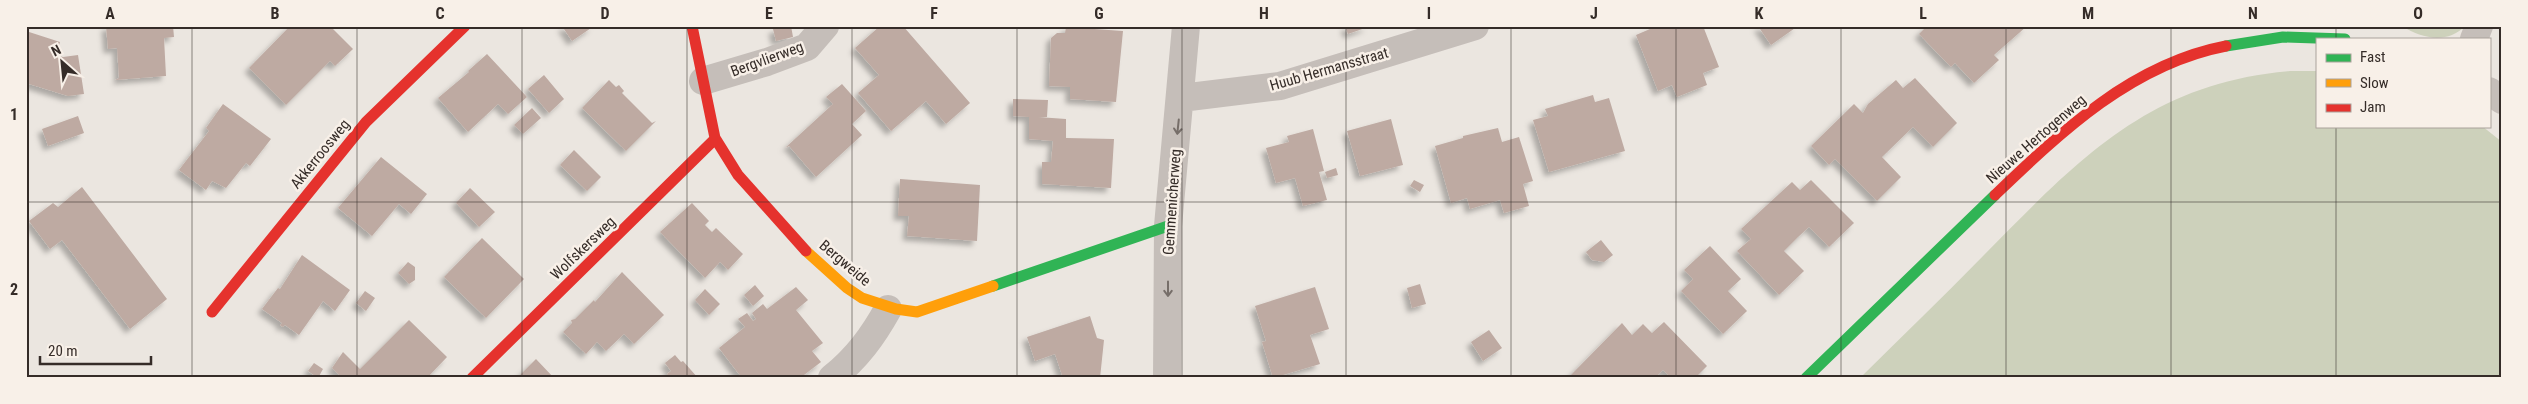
<svg xmlns="http://www.w3.org/2000/svg" width="2528" height="404" viewBox="0 0 2528 404" font-family="'Roboto Condensed',sans-serif">
	<style>
		.green { fill: #cdd1bb }
		.building { fill: #beaaa2; filter: url(#shadow) }
		.lines { fill: none; stroke-linecap: round; stroke-linejoin: round }
		.street { stroke: #c5beb9; stroke-width: 28 }
		.fast { stroke: #30b455; stroke-width: 11 }
		.slow { stroke: #ff9f0a; stroke-width: 11 }
		.jam { stroke: #e5322d; stroke-width: 11 }
		.oneway { stroke: #766e69 }
		.grid { fill: none; stroke: #352c28; stroke-width: 1; stroke-opacity: 0.55 }
		.labels { text-anchor: middle; stroke-width: 5; stroke-linejoin: round; paint-order: stroke }
		.street-label { font-size: 15px; fill: #352c28; stroke: #f8f0e8 }
		.neatline { fill: none; stroke: #352c28; stroke-width: 2 }
		.grid-label { font-size: 16px; text-anchor: middle; font-weight: bold; fill: #352c28 }
	</style>
	<defs>
		<filter id="shadow"><feDropShadow dx="-4.5" dy="4.5" stdDeviation="2.5" flood-color="#0004"/></filter>
	</defs>
	<rect width="100%" height="100%" fill="#ebe6e0"/>
	<path class="green" d="M2402,26H2465C2448,44 2422,39 2402,26Z
		M2290,71H2317V126H2482L2502,142V378H1860C1901,337 1943,297 1984,255C2078,160 2148,83 2290,71Z"/>
	<path class="building" d="M106,26H173L174,37L164,38L166,76L115,80L119,78L117,48L108,49Z
		M290,26H330L353,49L335,66L330,61L286,105L249,68Z
		M562,26H594L572,41Z
		M791,26L793,37L776,41L773,29Z
		M880,26H903L970,103L946,124L926,101L891,131L858,93L879,75L855,48Z
		M1345,26H1368V27L1348,34Z
		M1657,26H1703L1719,67L1703,73L1707,85L1677,97L1672,85L1658,91L1636,35Z
		M1758,26H1798L1771,45Z
		M1927,26H2027L1994,55L1999,60L1974,83L1955,63L1951,67L1919,34Z
		M1066,27L1123,31L1116,102L1070,99V87L1049,86L1051,38L1057,33H1065Z
		M26,31L60,42L56,55L63,57L78,55L84,94L68,96L26,83Z
		M487,54L527,97L508,114L498,104L468,132L438,98L469,72L468,71Z
		M544,75L564,99L549,113L528,89Z
		M1915,78L1957,123L1933,147L1913,127L1882,157L1901,177L1877,201L1835,159L1829,165L1811,146L1854,104L1863,113L1868,104L1896,80L1903,88Z
		M609,80L616,87L619,85L624,91L622,93L652,123L656,121L626,151L582,108Z
		M842,84L866,111L852,124L862,135L816,177L789,146L785,148L833,104L826,97Z
		M1593,95L1595,102L1609,98L1625,151L1549,172L1533,120L1548,116L1545,109Z
		M1013,99L1048,100L1047,117H1038L1066,119V138L1114,139L1111,188L1042,184V162H1051L1053,141L1029,139V117L1013,116Z
		M223,104L271,139L250,166L246,163L226,188L212,181L206,190L179,170L209,131L206,128Z
		M532,108L541,118L523,134L514,125Z
		M78,116L84,133L48,146L42,129Z
		M1391,119L1403,165L1360,176L1347,131Z
		M1498,128L1502,142L1519,137L1533,181L1523,184L1529,206L1504,213L1500,200L1470,209L1467,198L1451,203L1435,146L1463,138V136Z
		M1313,129L1324,171L1319,172L1327,200L1303,206L1295,178L1276,183L1266,148L1289,142L1287,136Z
		M574,150L601,177L587,191L560,165Z
		M381,157L427,194L411,214L399,204L372,236L338,208Z
		M1336,168L1338,175L1327,178L1325,172Z
		M900,179L980,185L977,241L907,236L909,216H898Z
		M1414,180L1424,185L1420,192L1410,186Z
		M1811,180L1854,223L1829,247L1809,227L1798,237L1784,251L1804,271L1779,295L1737,251L1751,239L1741,229L1792,182L1800,190Z
		M82,187L167,299L130,329L62,240L50,249L29,221L53,203L58,207Z
		M470,188L495,212L479,227L456,203Z
		M692,203L709,221L705,225L712,232L716,228L743,254L728,270L720,262L705,278L660,232Z
		M482,238L524,279L486,318L444,277Z
		M1601,240L1613,255L1604,262L1592,260L1586,252Z
		M1710,246L1741,279L1728,291L1747,311L1723,334L1681,291L1693,279L1684,270Z
		M302,255L350,290L335,311L323,301L299,335L285,325L283,327L280,325L282,323L262,309L278,288L280,289Z
		M408,262L415,267V280L409,284L398,273Z
		M622,272L664,315L634,344L624,334L606,351L597,342L586,354L563,332L572,323L571,320L575,319L594,300L595,302Z
		M1420,284L1426,304L1412,308L1407,288Z
		M755,285L764,296L753,306L744,295Z
		M796,287L808,300L796,310L823,343L812,351L821,362L800,378H784L782,375L778,378H742L719,348L745,327L738,319L747,313L753,321L756,319L752,313L763,304L767,309Z
		M1315,287L1329,329L1310,335L1320,364L1273,378L1262,342L1266,341L1255,306Z
		M705,289L720,304L709,315L695,300Z
		M365,291L375,298L366,311L356,303Z
		M1090,316L1097,338L1104,340L1100,378H1063L1055,354L1035,361L1027,337Z
		M409,320L447,357L427,378H342L332,368L343,352L360,369Z
		M1664,322L1707,366L1695,378H1671L1663,370L1655,378H1568L1622,323L1632,335L1643,324L1652,333Z
		M1489,330L1502,348L1483,361L1471,342Z
		M675,355L681,362L683,361L698,378H670L667,374L671,371L665,363Z
		M536,359L554,378H522L520,375Z
		M314,363L323,369L318,378L308,371Z"/>
	<g class="lines">
		<path class="street" d="M2474,39L2479,26
			M703,81L767,62L807,47L825,26
			M2489,91L2502,100
			M1181,98L1280,86L1475,26
			M832,378C857,358 873,336 888,309
			M1167,378L1168,226L1186,26"/>
		<path class="fast" d="M2226,46L2283,37L2345,39
			M993,286L1168,226
			M1806,378L1995,195"/>
		<path class="slow" d="M806,251L847,288L862,298L896,309L917,312L993,286"/>
		<path class="jam" d="M692,26L715,138L738,175L806,251
			M1995,195C2062,131 2132,64 2226,46
			M212,312L366,122L465,26
			M472,378L715,139"/>
	</g>
	<defs><path id="oneway-shaft" d="M-6 0H5M1.5-3L5.5 0L1.5 3" fill="none" stroke-width="1.6" stroke-linecap="round" stroke-linejoin="round" transform="scale(1.25)"/></defs>
	<g class="oneway">
		<use href="#oneway-shaft" transform="translate(1178 127) rotate(96)"/>
		<use href="#oneway-shaft" transform="translate(1168 289) rotate(90)"/>
	</g>
	<path class="grid" d="M192,26V378M357,26V378M522,26V378M687,26V378M852,26V378M1017,26V378M1182,26V378M1346,26V378M1511,26V378M1676,26V378M1841,26V378M2006,26V378M2171,26V378M2336,26V39M2336,126V378M26,202H2502"/>
	<g class="labels">
		<g class="street-label">
			<text transform="translate(767 59) rotate(-20)" y="5">Bergvlierweg</text>
			<text transform="translate(1329 69) rotate(-16)" y="5">Huub Hermansstraat</text>
			<text transform="translate(2036 139) rotate(-41)" y="5">Nieuwe Hertogenweg</text>
			<text transform="translate(320 154) rotate(-51)" y="5">Akkerroosweg</text>
			<text transform="translate(1172 202) rotate(-86)" y="5">Gemmenicherweg</text>
			<text transform="translate(583 248) rotate(-44)" y="5">Wolfskersweg</text>
			<text transform="translate(845 263) rotate(40)" y="5">Bergweide</text>
		</g>
	</g>
	<rect width="2528" height="404" fill="none" stroke="#f8f0e8" stroke-width="55"/>
	<rect x="2316" y="38" width="175" height="90" fill="#f8f0e8" stroke="#aaa29b"/>
	<rect x="2326" y="54" width="25" height="8" fill="#30b455" stroke="#aaa29b"/>
	<text x="2360" y="62" font-size="15" fill="#352c28">Fast</text>
	<rect x="2326" y="79" width="25" height="8" fill="#ff9f0a" stroke="#aaa29b"/>
	<text x="2360" y="88" font-size="15" fill="#352c28">Slow</text>
	<rect x="2326" y="104" width="25" height="8" fill="#e5322d" stroke="#aaa29b"/>
	<text x="2360" y="112" font-size="15" fill="#352c28">Jam</text>
	<g transform="translate(62 62) rotate(333)" stroke="#f8f0e8" stroke-width="4" paint-order="stroke">
	<path d="M0-4L9 19L0 12L-9 19Z" fill="#352c28"/>
	<text y="-8" font-size="14" font-weight="bold" text-anchor="middle" fill="#352c28">N</text>
	</g>
	<path d="M40 356v8h111v-8" fill="none" stroke="#352c28" stroke-width="2.5"/>
	<text x="48" y="356" font-size="15" fill="#352c28" stroke="#f8f0e8" stroke-width="4" paint-order="stroke">20 m</text>
	<rect x="28" y="28" width="2472" height="348" class="neatline"/>
	<g class="grid-label">
		<text x="110" y="19">A</text>
		<text x="275" y="19">B</text>
		<text x="440" y="19">C</text>
		<text x="605" y="19">D</text>
		<text x="769" y="19">E</text>
		<text x="934" y="19">F</text>
		<text x="1099" y="19">G</text>
		<text x="1264" y="19">H</text>
		<text x="1429" y="19">I</text>
		<text x="1594" y="19">J</text>
		<text x="1759" y="19">K</text>
		<text x="1923" y="19">L</text>
		<text x="2088" y="19">M</text>
		<text x="2253" y="19">N</text>
		<text x="2418" y="19">O</text>
		<text x="14" y="120">1</text>
		<text x="14" y="295">2</text>
	</g>
</svg>
